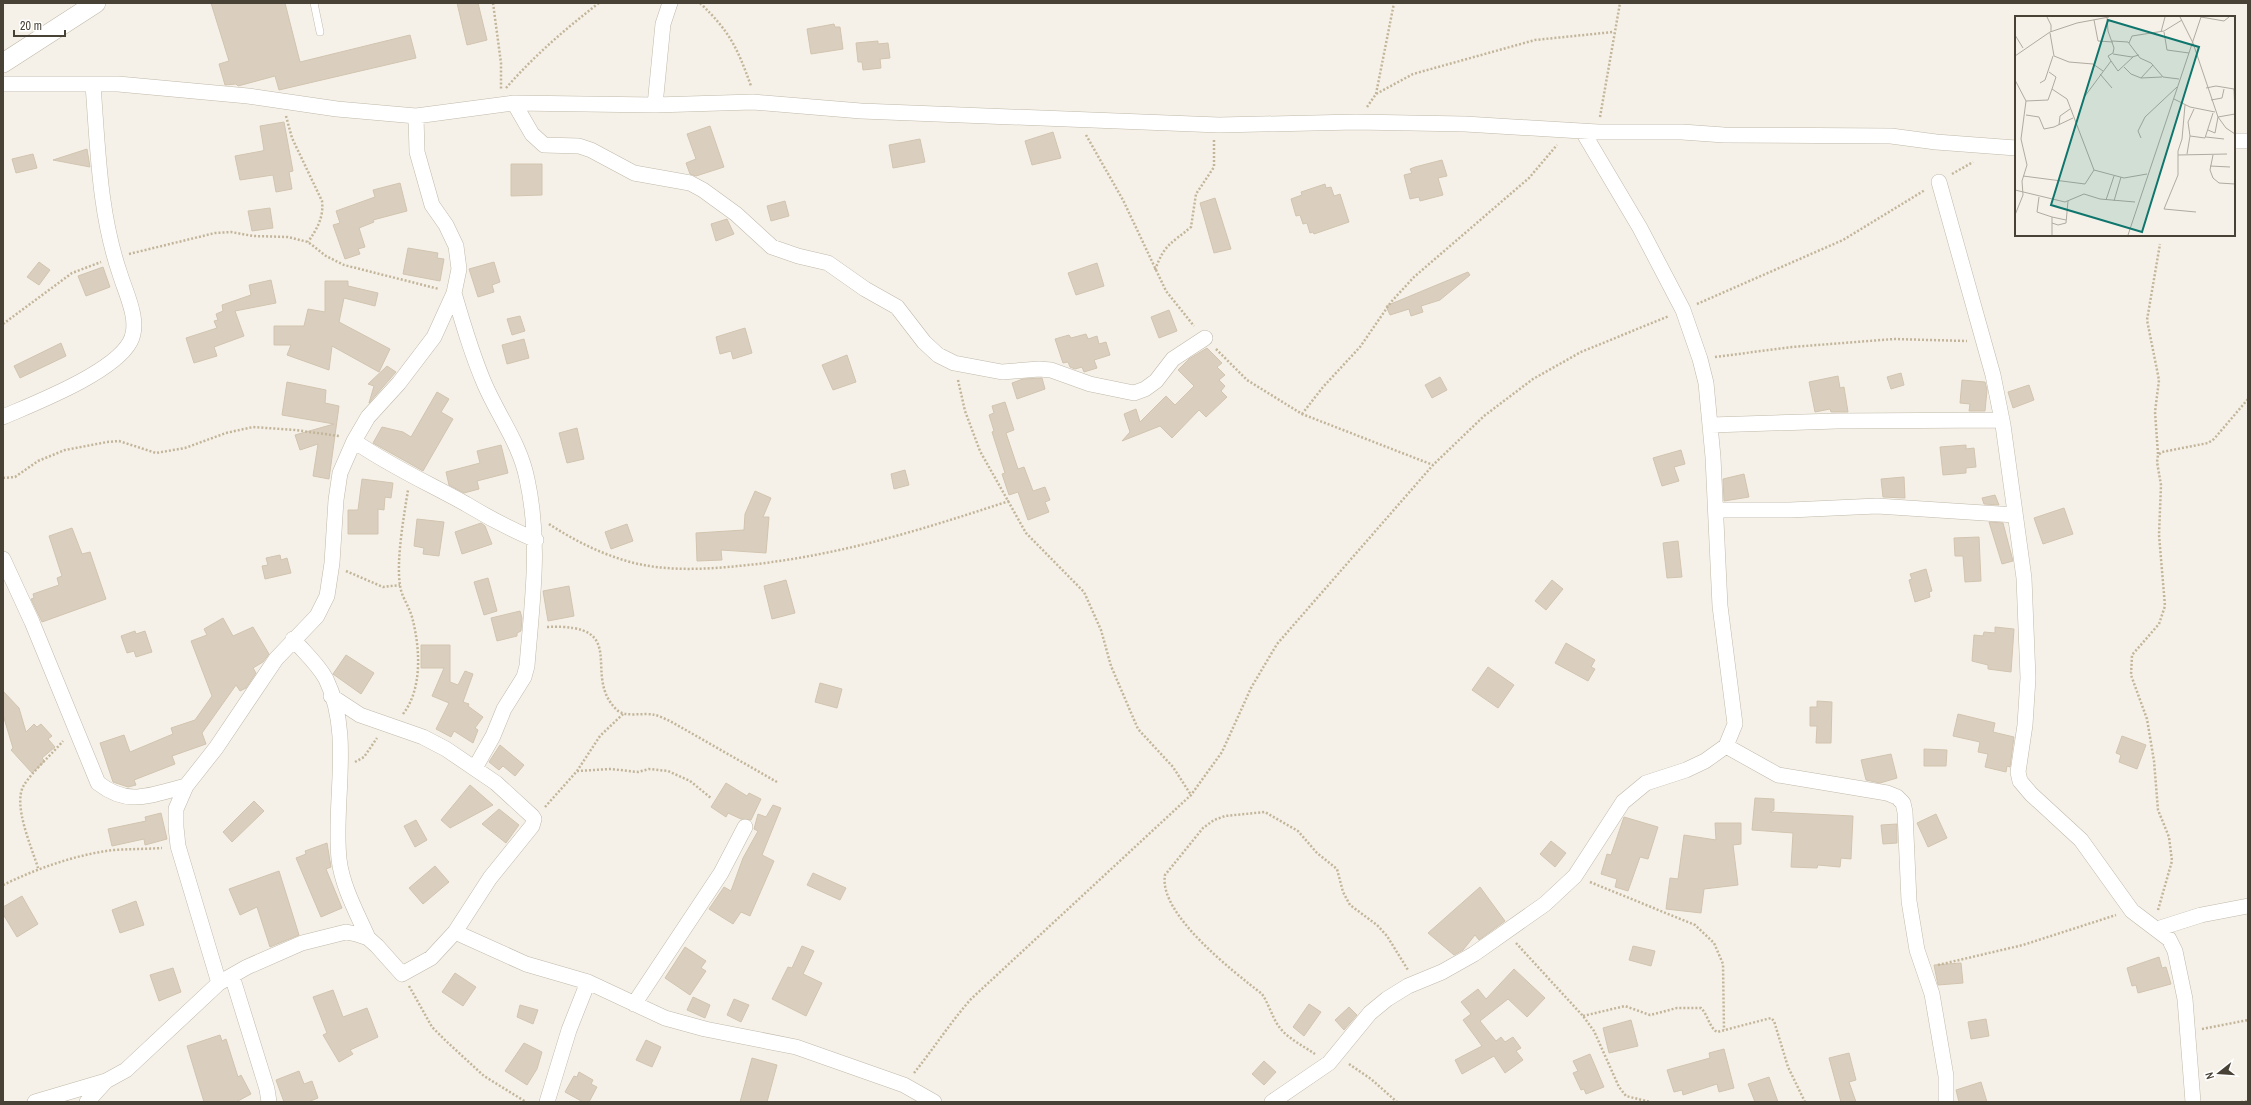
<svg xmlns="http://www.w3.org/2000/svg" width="2251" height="1105" viewBox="0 0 2251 1105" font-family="'Archivo Narrow',sans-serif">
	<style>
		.building { fill: #dacfbf; stroke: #d2c4af }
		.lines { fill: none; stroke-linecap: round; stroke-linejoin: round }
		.service-casing { stroke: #c1b9aa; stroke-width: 8 }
		.minor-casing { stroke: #c1b9aa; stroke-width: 16 }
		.tertiary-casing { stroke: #c1b9aa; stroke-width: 20 }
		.path { stroke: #c3b59a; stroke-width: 2.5; stroke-dasharray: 2 2; stroke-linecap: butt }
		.service { stroke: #fff; stroke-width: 7 }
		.minor { stroke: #fff; stroke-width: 15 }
		.tertiary { stroke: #fff; stroke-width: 19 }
		.inset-road { fill: none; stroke: #b0aba1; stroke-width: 1 }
		.view { fill: #0f766e; fill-opacity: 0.15; stroke: #0f766e; stroke-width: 2 }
		.inset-edge { fill: none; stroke: #484136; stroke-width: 2 }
	</style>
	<rect width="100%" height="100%" fill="#f5f1e8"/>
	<path class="building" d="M211,3H285L300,62L410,35L416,58L279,90L275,76L238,86L236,84L225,85L219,64L229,61Z
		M457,3H478L487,40L467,45Z
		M834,24L835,27H840L843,49L811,54L807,29Z
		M878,41V44L888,43L890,58L880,59L881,68L863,70L862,62H858L856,43Z
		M284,122L293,171L289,172L292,189L276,192L273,175L240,180L235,156L262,151L264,150L260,126Z
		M710,126L724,167L696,176L690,174L686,163L696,159L687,134Z
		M1053,132L1061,158L1032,165L1025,141Z
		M920,139L925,162L893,168L889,145Z
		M87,149L90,167L53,160Z
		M33,154L37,168L16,173L12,159Z
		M1442,160L1447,176L1438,178L1443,195L1420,201L1419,197L1410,199L1404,175L1412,173L1410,169L1415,167Z
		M511,164H542V195L511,196Z
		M400,183L407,211L373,220L374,222L359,228L365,247L358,249L360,254L345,259L333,225L340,223L336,211L375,197L373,190Z
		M1325,184L1326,188L1331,187L1334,196L1340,194L1349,222L1314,234L1313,232L1310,233L1307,223L1303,224L1300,215L1296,216L1291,199L1302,195L1301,192Z
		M1215,198L1231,249L1214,253L1200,203Z
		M785,201L789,216L771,221L767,206Z
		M270,208L273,228L252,231L248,211Z
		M727,219L734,234L716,241L711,224Z
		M408,248L438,253L437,258L444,259L440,281L403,274Z
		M39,262L50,270L39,285L27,277Z
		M494,262L500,282L492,285L494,292L478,297L469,269Z
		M1097,263L1104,286L1076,295L1068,273Z
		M103,267L110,287L86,296L78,276Z
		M1468,272L1470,275L1440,300L1421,306L1423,312L1411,316L1409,309L1390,315L1386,306Z
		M271,280L276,303L235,311L244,336L214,347L217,356L194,363L186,338L217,328L214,321L218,320L216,314L223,311L222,305L251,295L249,285Z
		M325,281H348V286L378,293L375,306L344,298L339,322L390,349L379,372L332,346L329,370L287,355L291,345H274V326H304L308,309L325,312Z
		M1169,310L1177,331L1159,338L1151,317Z
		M520,316L525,331L512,335L507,319Z
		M745,328L752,353L733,359L731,351L720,354L716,337Z
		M1086,334L1088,339L1097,336L1099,344L1106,342L1110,355L1094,360L1097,368L1084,372L1082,367L1075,369L1070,367L1068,362L1063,363L1055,339L1069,335L1071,338Z
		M524,339L529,358L507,364L502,345Z
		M61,343L66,356L20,378L14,366Z
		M1207,348L1222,363L1217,367L1225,375L1219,380L1225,386L1221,391L1227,397L1206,417L1199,410L1172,438L1160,426L1122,441L1130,432L1124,414L1136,409L1140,422L1166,396L1175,405L1194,386L1178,370L1189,359Z
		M847,355L856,382L833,390L822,365Z
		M387,366L396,372L369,403L374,386L368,384Z
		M1901,373L1904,385L1891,389L1887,377Z
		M1838,376L1840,388L1844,387L1848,412H1831L1830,409L1815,412L1809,382Z
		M1440,377L1447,390L1432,398L1425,385Z
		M1042,378L1045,389L1017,399L1012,383L1023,379Z
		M1962,380L1985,382L1987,390L1985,411H1969L1970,404L1960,403Z
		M287,382L326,390L325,403L339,406L329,479L313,476L318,444L300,450L295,435L334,424L282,415Z
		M2029,385L2034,400L2013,408L2008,392Z
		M437,392L449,399L441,412L453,419L423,471L373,443L382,427L403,432L411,437Z
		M1005,402L1014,430L1006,433L1018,469L1024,467L1033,491L1045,487L1050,500L1045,502L1049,512L1028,520L1018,492L1009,495L1002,474L1005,473L992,432L994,431L989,415L994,413L992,406Z
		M577,428L584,459L567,463L559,433Z
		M501,445L508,473L477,481L479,489L464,493L449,485L446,472L480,463L477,451Z
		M1966,445V449L1974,448L1976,467L1966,468V473L1943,475L1940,447Z
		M1681,450L1685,464L1674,467L1679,481L1662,486L1653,458Z
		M905,470L909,485L894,489L891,474Z
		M1744,474L1749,497L1724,501L1723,479Z
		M1904,477L1905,498L1883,497L1881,479Z
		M362,479L393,483L391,498L385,497L384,510L378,509V534H348V510H358Z
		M755,491L771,498L763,517H769L766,553L721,550L722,560L697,561L696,533L744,530L745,514Z
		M1995,495L1999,505L1984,504L1982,498Z
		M2064,508L2073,534L2043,544L2034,518Z
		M417,519L444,522L439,556L423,554L424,548L414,546Z
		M1989,522L2003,523L2013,561L2002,564Z
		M481,523L485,526L492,544L462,554L455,532Z
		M627,524L633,541L611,549L605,532Z
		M72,528L82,554L90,552L106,599L42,622L31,599L34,598L33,594L59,585L57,578L62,576L49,536Z
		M1979,537L1981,581L1965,582L1963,556H1955L1954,538Z
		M1678,541L1682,577L1667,578L1663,543Z
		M280,555L281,560L287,558L291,573L265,579L262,566L268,565L266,558Z
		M1926,569L1932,591L1929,592L1930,597L1915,602L1909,580L1912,579L1910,574Z
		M488,578L497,611L484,615L474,582Z
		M786,580L795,613L772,619L764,586Z
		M1552,580L1563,589L1546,610L1535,601Z
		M569,586L574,616L548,621L543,591Z
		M520,611L522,618L521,631L517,633V636L497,641L491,618Z
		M223,618L233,636L253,627L269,654L263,662L253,668L256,673L246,688L240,691L236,685L202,733L206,744L172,756L175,764L134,780L136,785L128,787L113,782L100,743L124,735L130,752L173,734L171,728L195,720L212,696L191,641L207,635L204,629Z
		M1995,627L2014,629L2011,672L1988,669V665L1972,661L1974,635L1983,636L1984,632L1995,633Z
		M135,631L136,634L145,631L152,652L136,657L134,651L127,653L121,636Z
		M1566,643L1595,660L1591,667L1595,669L1588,681L1555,663Z
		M421,645H450V682L458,685L465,671L473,674L463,702L469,704L468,706L483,717L475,728L478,730L473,743L454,731L451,737L436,729L449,703L432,696L444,668H421Z
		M346,655L374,673L361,694L333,674Z
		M1488,667L1514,685L1498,708L1472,690Z
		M820,683L842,689L837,708L815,702Z
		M3,691L19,708L26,732L34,724L37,727L41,724L52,736L48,739L55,747L42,758L45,761L32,773L11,750L13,748L3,715Z
		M1817,701L1832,702L1831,743H1816L1817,726H1810V707H1817Z
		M1958,714L1995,723L1993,732L2014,737L2010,767L2007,766L2006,772L1985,767L1988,754L1978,752L1980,742L1953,736Z
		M2122,736L2146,745L2137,769L2119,762L2121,755L2116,753Z
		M500,745L524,765L515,776L503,766L499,770L489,762Z
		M1924,749L1947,750L1946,766H1924Z
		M1891,754L1897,778L1880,783L1866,780L1861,760Z
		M726,783L747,796L749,793L761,799L751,820L741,819L728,813L726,817L711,807Z
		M470,785L493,805L450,828L441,820Z
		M1755,798L1774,799V810L1770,812L1853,816L1851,859L1841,858L1840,867L1818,865L1817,868L1791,867L1793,833L1752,830Z
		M254,801L264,811L232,842L223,832Z
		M773,805L781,808L762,855L774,861L750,916L741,912L733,924L709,909L724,887L731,891L743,858L758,831L754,829L758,814L766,817Z
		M499,809L519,825L506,843L482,824Z
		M161,813L167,839L145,845L144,839L112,846L108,829L146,821L145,817Z
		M1936,814L1947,838L1928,847L1917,823Z
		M1624,817L1658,827L1648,859L1640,857L1628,891L1615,887L1617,879L1601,874L1607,854L1611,855Z
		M416,820L427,840L415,847L404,826Z
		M1715,823H1741V844L1733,845L1738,885L1704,889L1701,913L1666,909L1670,878L1678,879L1684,835L1716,840Z
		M1897,824V843L1883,844L1881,825Z
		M1551,841L1566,853L1555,867L1540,854Z
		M327,843L331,867L326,869L342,908L321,917L296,858L306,854L305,851Z
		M435,866L449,882L423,904L409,888Z
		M279,871L299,935L270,947L257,907L240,915L229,889Z
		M813,873L846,888L840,900L807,885Z
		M1480,887L1505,921L1479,940L1475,935L1463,950L1454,955L1428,933Z
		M22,896L38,924L17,937L3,914V907Z
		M136,901L144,925L120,933L112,910Z
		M802,946L814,951L803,974L822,983L806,1016L772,999L788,967L792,968Z
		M1633,946L1655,951L1651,966L1629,960Z
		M685,947L706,961L701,968L706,971L690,995L665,978Z
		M2159,957L2162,968L2166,967L2171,984L2138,993L2136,985L2132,986L2127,968Z
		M1961,963L1963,983L1938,985L1934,965Z
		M173,968L181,992L159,1001L150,975Z
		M1514,969L1545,998L1527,1017L1508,999L1480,1021L1496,1041L1501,1037L1505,1042L1513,1037L1521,1048L1516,1051L1523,1060L1505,1073L1494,1056L1462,1074L1455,1060L1482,1046L1463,1020L1471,1014L1461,1002L1478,989L1486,999Z
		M455,973L476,987L463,1006L442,992Z
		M333,990L343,1017L367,1008L378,1037L350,1050L353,1054L339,1062L323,1035L327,1033L313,997Z
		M693,997L710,1005L705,1018L687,1010Z
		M734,999L749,1005L741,1022L727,1015Z
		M1309,1004L1321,1012L1304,1036L1293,1027Z
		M520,1005L538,1010L533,1024L517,1017Z
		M1349,1007L1357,1015L1344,1030L1335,1020Z
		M1986,1019L1989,1036L1971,1039L1968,1022Z
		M1631,1020L1638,1046L1609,1053L1603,1028Z
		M220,1035L222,1041L226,1039L238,1077L241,1075L251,1094L236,1102H204L187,1046Z
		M646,1040L661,1047L652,1067L636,1060Z
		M524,1043L542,1052L537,1069L527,1085L505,1071Z
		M1724,1049L1734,1088L1719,1092L1717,1084L1683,1095L1682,1090L1674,1092L1667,1070L1710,1058L1709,1053Z
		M1849,1053L1856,1080L1849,1082L1856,1102H1841L1829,1058Z
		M1590,1054L1604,1087L1586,1094L1584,1089L1581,1090L1573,1073L1578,1071L1573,1061Z
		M752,1058L777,1065L767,1102H740Z
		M1264,1061L1276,1072L1264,1085L1252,1074Z
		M299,1071L304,1084L312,1081L318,1098L308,1102H284L276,1080Z
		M579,1072L593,1080L591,1084L597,1087L589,1102H583L565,1092L574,1076L577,1077Z
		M1769,1077L1778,1102H1755L1748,1084Z
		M1981,1082L1987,1102H1959L1956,1090Z"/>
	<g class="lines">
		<defs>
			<path id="service" d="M314,3L320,32"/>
			<path id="minor" d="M3,84H118L248,96L337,109L416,116L514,103L655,105L753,102L861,111L1219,125L1356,122L1465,124L1598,132H1682L1724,135L1891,136L1936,142L2016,148
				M514,103L532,134L544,145L579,146L591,150L634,173L690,183L703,190L736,214L772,247L798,256L828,263L865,289L897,307L924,342L938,355L954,363L1002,372L1039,369L1051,370L1090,384L1134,393L1145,389L1156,381L1173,359L1205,338
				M655,105L663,24L670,3
				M2234,141H2248
				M1939,182L1993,375L2003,425L2024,578L2028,678L2025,725L2018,772L2020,781L2031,794L2081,840L2132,911L2169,939L2175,951L2185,999L2193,1102
				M454,293C463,324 472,355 485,385C499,417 520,444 527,479C541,543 532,602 527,666L524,677L504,709L493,736L475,768
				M3,417C35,403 113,373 130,342C141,322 126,294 120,274C99,213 98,149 93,85
				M1711,425L1837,421L2002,420
				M354,441C390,466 428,483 466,504C489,518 510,529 536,540
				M1716,510H1790L1877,506L2015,515
				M3,559L32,622L98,783C129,807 150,795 186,786
				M293,639C304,652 318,664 326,679C353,734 333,801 339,859C342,886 357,913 368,938
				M1726,746L1778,775L1887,793L1897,797L1903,803L1905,812L1909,901L1917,950L1932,994L1946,1076V1102
				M2157,929L2201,915L2248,906
				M455,932L526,964L588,982L665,1018L705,1029L796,1047L904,1085L934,1102
				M232,976L267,1089L269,1102
				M219,983L178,846L176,827V809L186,786L216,748L276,659L317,616L327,596L332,563L336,500L340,473L354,441L368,417L399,383L434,337L454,293L459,269L456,246L446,225L432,205L417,152L416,116
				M634,1004L721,873L745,827
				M35,1102L106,1081L126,1070L219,983L247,967L302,943L346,932L356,934L368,938L377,946L402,974L431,958L455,932L490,878L532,826L534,819L532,816L496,783L446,749L423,737L360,715L331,696
				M87,1102L106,1081
				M547,1102L569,1030L588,982
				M1272,1102L1329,1063L1370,1013L1387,999L1408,986L1442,972L1474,954L1545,904L1575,876L1623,802L1646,783L1686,770L1705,761L1726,746L1735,724L1720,606L1713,457L1706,383L1700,359L1683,310L1640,228L1583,132"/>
			<path id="tertiary" d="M3,63L96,3"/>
		</defs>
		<use href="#service" class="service-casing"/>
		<use href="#minor" class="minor-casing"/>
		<use href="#tertiary" class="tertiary-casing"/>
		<path class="path" d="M493,3L501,63V89
			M700,3C730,32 737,47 751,86
			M506,88C534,56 565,29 599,3
			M1376,94L1394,3
			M1367,107L1376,94L1413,74L1535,40L1613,32
			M286,116L292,138L322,201C324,217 317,229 308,242
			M1600,117L1620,3
			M1086,135L1123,200L1166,291L1194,326
			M1952,174L1973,162
			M129,254L215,233L231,232L253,236L288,237L308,242L326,256L344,265L439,289
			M1155,270C1165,243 1171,244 1191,227L1196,194L1214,167V140
			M1697,304L1843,240L1925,190
			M3,324L72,273L101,262
			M1216,349L1247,380L1302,414L1433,465
			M1715,357L1792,347L1894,339L1967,341
			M958,380L965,411L980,451L1026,533L1084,592L1101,630L1111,666L1138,729L1173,767L1191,795
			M1302,414L1323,387L1360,347L1391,302L1414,277L1529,178L1557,145
			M2158,454L2155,412L2159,380L2147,320L2160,244
			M3,478L15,477L38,461L65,450L107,442L119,441L156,453L185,448L226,433L253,427L295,430L339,436
			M549,524C575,541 603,555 634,563C672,572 710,569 748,565C841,555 921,530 1009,501
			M346,571L383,587L400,585
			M547,627C633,623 580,675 617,710C625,718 644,712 655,715C660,716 665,719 670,721L777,782
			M403,714C423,688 420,647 412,617C409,606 401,596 400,585C396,561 404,515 408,490
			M355,762L364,757L377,738
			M577,771L611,769L638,772L649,769L668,771L690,781L711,798
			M545,807L577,771L600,736L623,714
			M38,868C32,848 12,804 24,785C32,772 53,753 63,741
			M1590,882L1695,925L1714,943L1723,964L1724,1030
			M3,885C38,868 75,855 113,850C130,849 146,849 162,848
			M2158,910L2172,861L2169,837L2158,810L2154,761L2147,719L2131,675L2132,655L2159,624L2165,606L2159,535L2161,485L2157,462L2158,455L2162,452L2208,443L2214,439L2248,399
			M1516,943L1583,1016L1594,1031L1619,1087L1626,1096L1650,1102
			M1938,965L2023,945L2116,915
			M409,986L432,1027L446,1041L484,1076L526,1102
			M1583,1016L1625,1006L1650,1015L1677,1008H1701C1708,1015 1709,1027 1717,1032L1771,1018L1774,1021L1788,1067L1805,1102
			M2202,1029L2248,1020
			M1315,1054C1302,1045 1284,1037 1276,1022C1271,1013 1268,1003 1262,994C1234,972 1158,914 1165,875L1203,828L1214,820L1225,816L1265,812L1298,831L1317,853L1337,869L1343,892L1350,905L1377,925L1387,936L1408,970
			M1349,1064L1371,1079L1397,1102
			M914,1073C934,1048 950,1023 971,999L1191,795L1222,752L1251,688L1277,644L1433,465L1484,416L1533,379L1581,352L1669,316
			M2241,1102L2248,1101"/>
		<use href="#service" class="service"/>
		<use href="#minor" class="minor"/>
		<use href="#tertiary" class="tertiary"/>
	</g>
	<g transform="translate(2015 16)">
		<rect width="220" height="220" fill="#f5f1e8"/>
		<path class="inset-road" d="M32,1L36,9V16M165,1L178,27L203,101L211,112L220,118M186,1L209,5L214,1M92,2L93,15L99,32L98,37L93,40L96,45L103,55L118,41M79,4L83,25L98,26M146,16L150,1M149,16L152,34L174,37M35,17L39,40L54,46L78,48L88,55M0,19L8,32M97,25L113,26L125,42L136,47L148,61L164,63M114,27L117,20L149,15L167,4M98,38L117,41L124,39M0,40L35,16L62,7L94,1M109,51L116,58L126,62L147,61M34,56L41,61L37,73L52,83L79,154L109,162L132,158M85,58L97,72M126,62L138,49M0,64L11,85L6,123L12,149L7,165L8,179L0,199M25,67L30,64L38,40M191,72L201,70L219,73M70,80L96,45M159,83L175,91L200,96M196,84L207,82L209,73M11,85L33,84L37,73M170,89L167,123L163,135V159L149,193L181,196M11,99L24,101L29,113L39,111L58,102M44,109L45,100L55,93M193,114L200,117L203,101L220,98L219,73M175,120L190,122L198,97M191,121L209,123M126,122L123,115L130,101L162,71M172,138L175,120L173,106L179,93M163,139L212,138M198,139L195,154L198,162L204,167L220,168M195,150L215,151M8,160L70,168L79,154M0,174L50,186L69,178L85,183L120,186M24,181L22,196L37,201V219M91,184L99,160M99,185L106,161M37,201L51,204M37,207L43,209L51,207L53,185M113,219L186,1"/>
		<path class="view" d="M93,4L184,31L127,216L36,189Z"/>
		<rect width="220" height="220" class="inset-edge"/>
	</g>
	<rect width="2251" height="1105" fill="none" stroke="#484136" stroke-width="8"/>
	<g transform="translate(2219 1073) rotate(253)" stroke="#ffffff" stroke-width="3" paint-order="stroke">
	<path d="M0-3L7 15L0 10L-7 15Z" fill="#484136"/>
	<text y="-6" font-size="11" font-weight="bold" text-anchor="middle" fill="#484136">N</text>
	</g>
	<path d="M14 30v6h51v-6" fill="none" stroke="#484136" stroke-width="2"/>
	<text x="20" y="30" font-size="12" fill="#484136" stroke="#ffffff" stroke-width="3" paint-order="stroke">20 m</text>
</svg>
